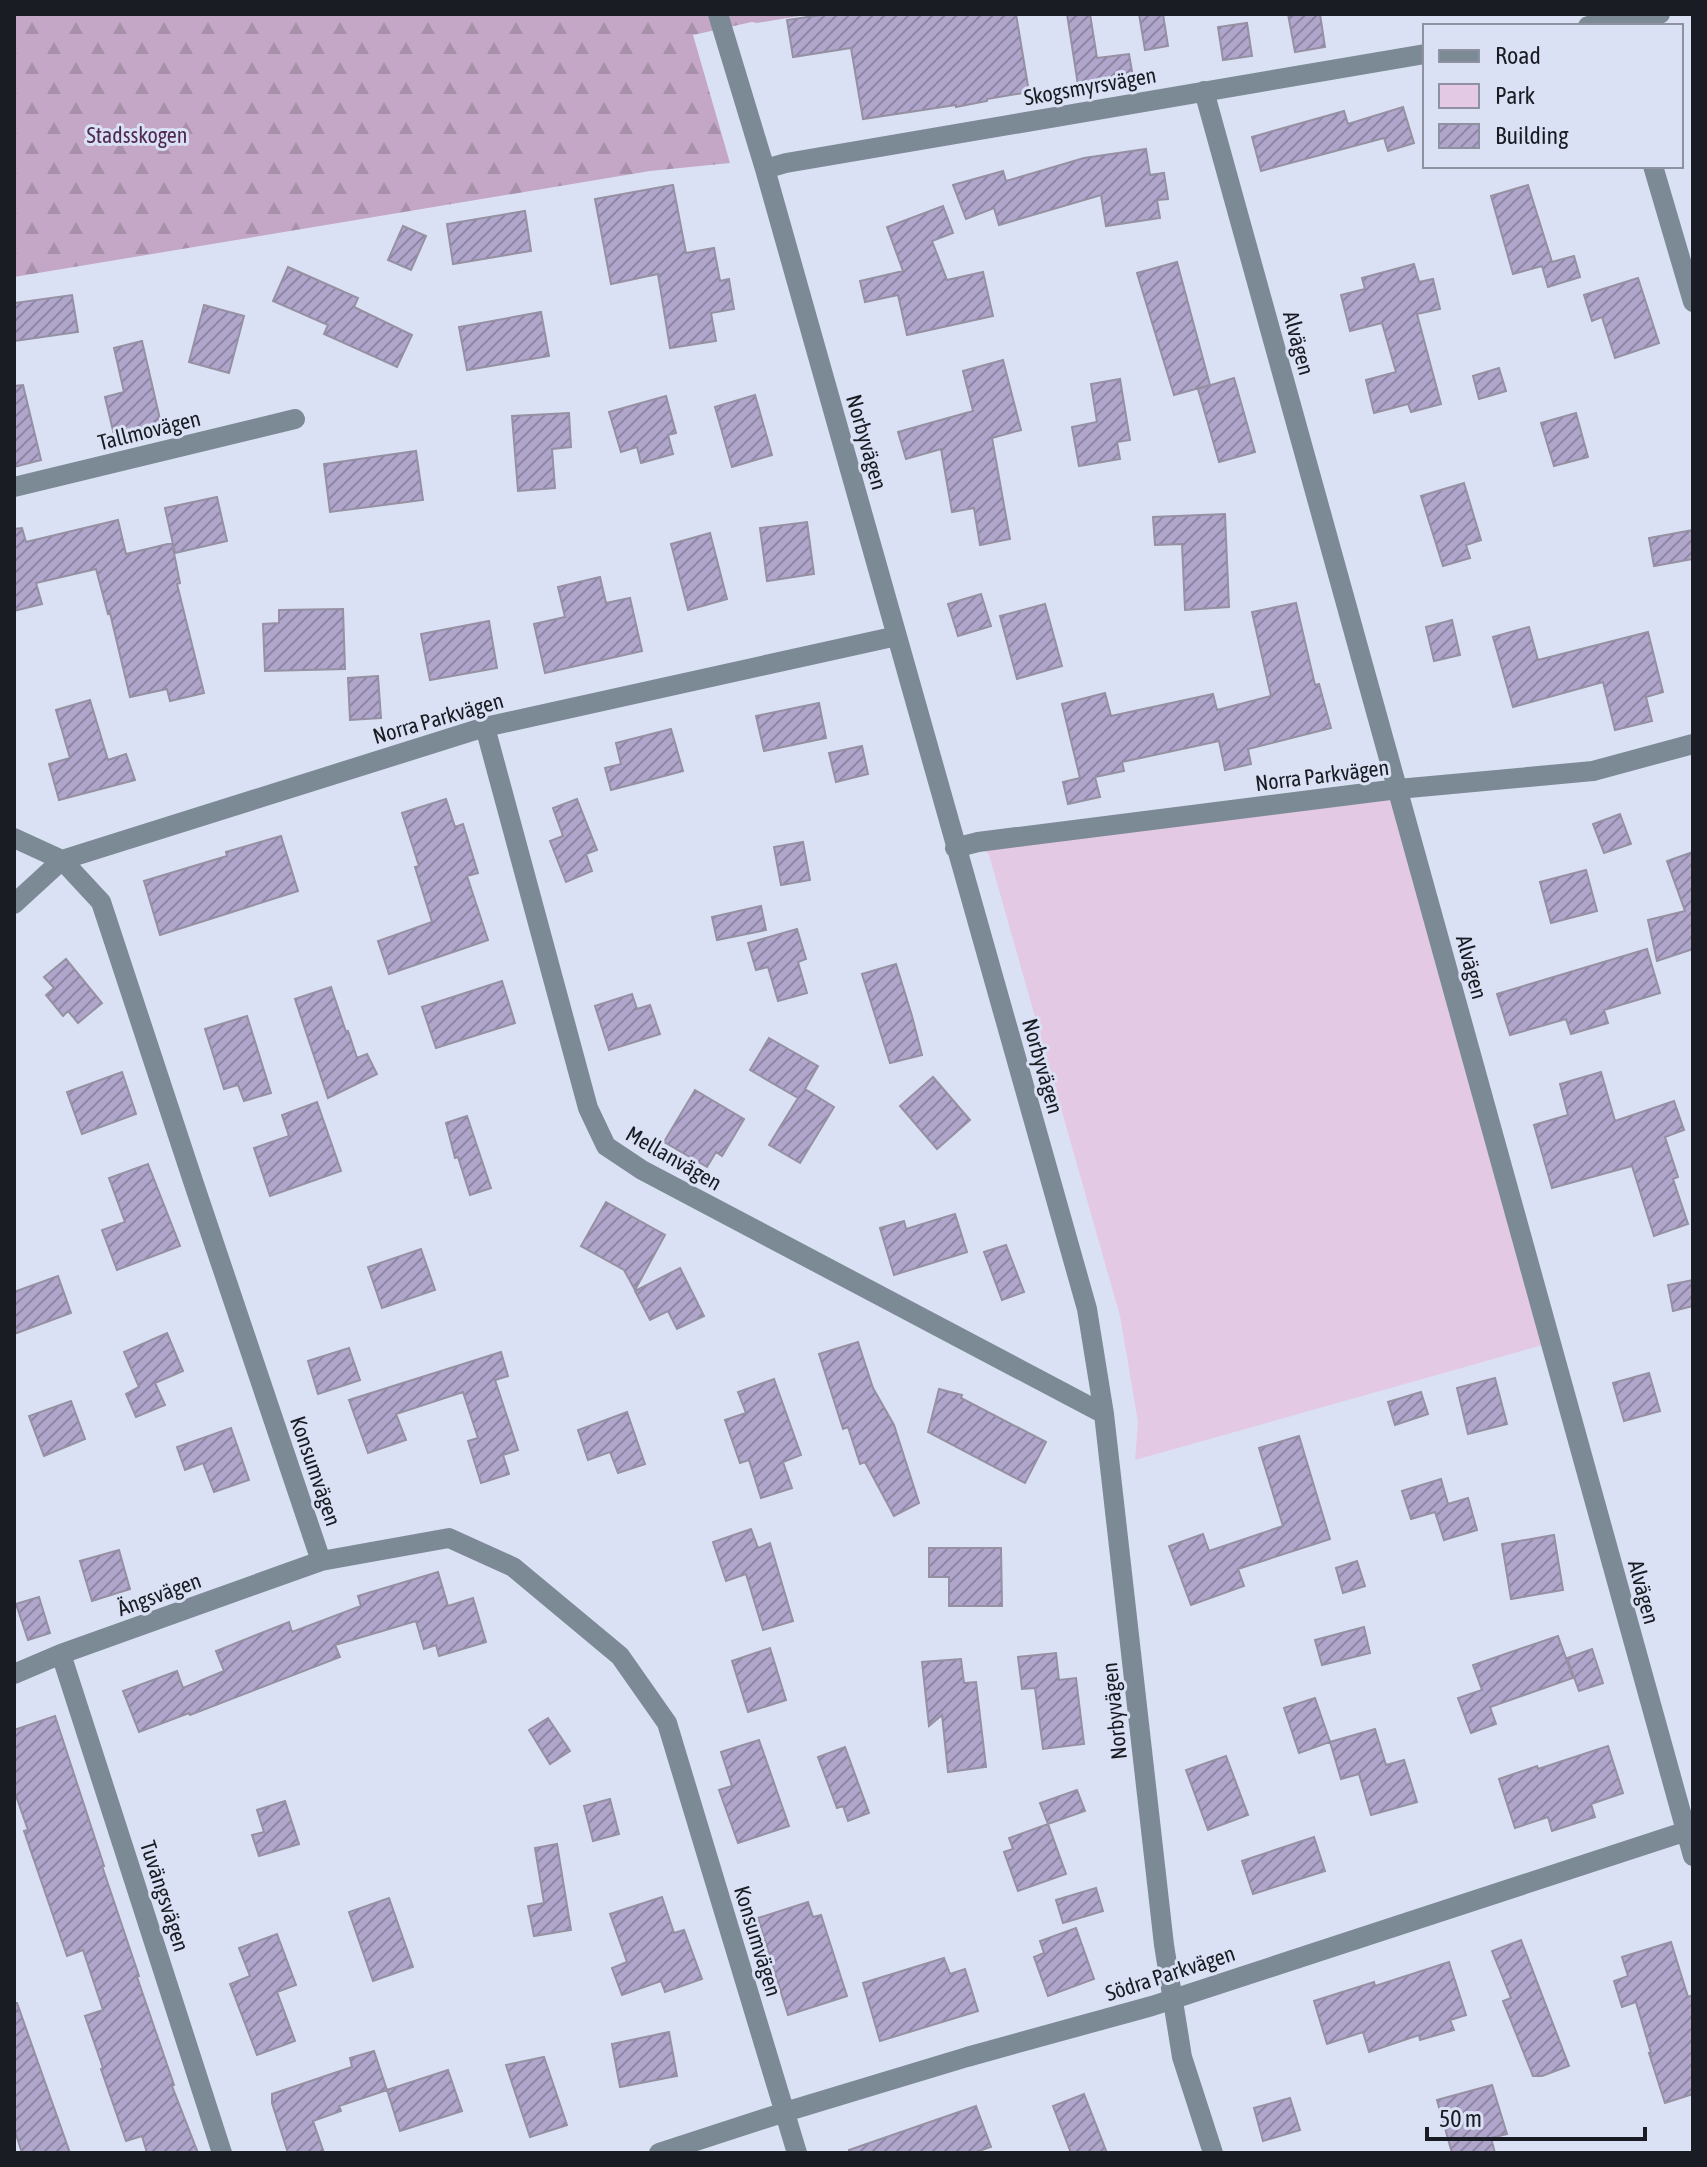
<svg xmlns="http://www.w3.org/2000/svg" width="1707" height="2167" viewBox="0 0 1707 2167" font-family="'Asap Condensed',sans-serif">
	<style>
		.green { fill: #e3c9e4 }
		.forest { fill: url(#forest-firs) }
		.building { fill: url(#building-hatch); stroke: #9590a2; stroke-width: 2 }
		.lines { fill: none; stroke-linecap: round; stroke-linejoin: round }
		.minor { stroke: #7c8a96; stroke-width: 20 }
		.labels { text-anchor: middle; stroke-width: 6; stroke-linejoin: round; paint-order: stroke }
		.street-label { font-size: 22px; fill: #1a1c23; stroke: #dbe1f4 }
		.park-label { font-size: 22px; fill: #502a53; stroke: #dbe1f4 }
	</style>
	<defs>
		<pattern id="forest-firs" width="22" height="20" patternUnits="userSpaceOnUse" patternTransform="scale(2)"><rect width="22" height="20" fill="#c4a7c6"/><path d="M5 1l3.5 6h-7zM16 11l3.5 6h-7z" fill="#a88faa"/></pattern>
		<pattern id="building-hatch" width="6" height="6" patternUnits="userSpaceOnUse" patternTransform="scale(2)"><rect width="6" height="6" fill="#b0a5cb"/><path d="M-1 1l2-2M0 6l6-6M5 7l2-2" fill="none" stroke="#8e86a4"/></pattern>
	</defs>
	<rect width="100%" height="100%" fill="#dbe1f4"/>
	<path class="green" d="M1398,789L1550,1343L1135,1460L1138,1422L1120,1316L989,855L978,842Z"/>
	<path class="forest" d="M14,14H811L757,23L752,22L693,35L730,163L650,171L14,277Z"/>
	<path class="building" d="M827,14H1016L1029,92L987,99V101L956,107V105L863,119L851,48L793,57L787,20Z
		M1067,14H1090L1097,58L1129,54L1133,77L1078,85Z
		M1139,14H1163L1168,46L1145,50Z
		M1288,14H1320L1325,47L1295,52Z
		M1247,23L1252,56L1223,60L1218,27Z
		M1403,107L1414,143L1388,151L1384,138L1261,171L1252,137L1344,111L1348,124Z
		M1146,149L1150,175L1164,173L1168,199L1157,200L1160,218L1106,226L1101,195L999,225L994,208L966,219L953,185L1003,171L1006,181L1084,158Z
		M673,185L686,253L714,248L720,281L729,279L734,309L711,313L716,341L670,348L658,274L611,284L595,199Z
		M1528,185L1552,262L1574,256L1580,277L1548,287L1542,266L1513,274L1491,196Z
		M943,206L953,233L932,241L947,280L983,272L993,316L907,335L898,295L865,302L860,281L903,271L887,227Z
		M525,211L531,251L453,264L447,224Z
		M403,226L426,236L411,270L388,260Z
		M1177,262L1210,385L1174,395L1137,273Z
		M1414,264L1419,282L1433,279L1440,309L1417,314L1441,404L1411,412L1408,404L1374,413L1366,380L1396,372L1382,323L1350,331L1341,295L1365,289L1362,278Z
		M288,267L358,298L354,307L412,335L397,367L324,334L328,325L273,301Z
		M1638,278L1659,343L1615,358L1602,317L1592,321L1584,295Z
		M72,295L78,332L14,341V303Z
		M204,305L244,316L229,373L189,362Z
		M541,312L549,356L467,370L459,327Z
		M142,341L162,428L115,439L105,397L124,392L114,348Z
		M1003,360L1021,430L992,438L1010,539L980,545L974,508L952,512L941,449L906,459L898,432L973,411L963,371Z
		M1499,368L1506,391L1479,399L1473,376Z
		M1234,378L1255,452L1219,462L1198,389Z
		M1120,379L1130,440L1117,442L1120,459L1079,466L1072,427L1097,422L1091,384Z
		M23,385L41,460L14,467V386Z
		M755,395L772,455L732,467L715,407Z
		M666,396L676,433L668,435L673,454L641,463L637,447L621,452L609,412Z
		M569,413L571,447L552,449L555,488L518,491L512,416Z
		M1576,413L1588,457L1554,466L1541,423Z
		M416,451L423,500L330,512L324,464Z
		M1464,483L1481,540L1466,545L1470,558L1443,566L1421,496Z
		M217,497L227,541L175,553L165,508Z
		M1225,514L1229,607L1185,610L1182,544L1155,545L1153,517Z
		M118,520L126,554L172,543L180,583L177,584L204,693L170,701L167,689L130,697L110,613L108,614L96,569L36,583L42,604L14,611V529L22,528L26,542Z
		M807,522L814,574L767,581L760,528Z
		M1693,530V559L1654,566L1649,538Z
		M710,533L727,599L688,610L671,544Z
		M600,577L606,603L630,598L642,651L545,673L534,624L565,617L558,587Z
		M981,594L991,626L958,636L948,604Z
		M1296,603L1315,685L1319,684L1331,728L1248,749L1251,764L1225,770L1219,741L1122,762L1124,771L1095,777L1100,797L1068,804L1063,782L1080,778L1062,704L1105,693L1111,716L1213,694L1217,710L1271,696L1252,612Z
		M1045,604L1062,666L1017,679L1000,616Z
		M343,609L345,669L265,671L263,624L279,623V610Z
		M1452,620L1460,655L1434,661L1426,627Z
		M489,621L497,668L430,680L421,634Z
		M1529,627L1538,660L1648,632L1663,692L1646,697L1652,721L1615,730L1603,682L1513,707L1493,637Z
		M378,676L381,718L350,720L348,678Z
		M90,700L108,760L126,754L135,780L59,800L49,764L70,758L56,710Z
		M819,703L826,738L764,751L756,716Z
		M671,729L683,771L611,790L605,768L621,764L616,743Z
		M862,746L868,774L836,782L829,753Z
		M446,799L455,827L463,824L478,873L467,876L488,940L389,974L378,941L432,922L415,867L419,866L402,813Z
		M577,799L597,850L586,854L592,871L566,882L550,841L563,836L553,808Z
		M1620,814L1631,844L1604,853L1593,824Z
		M281,836L298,891L160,935L144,881L227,856L226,852Z
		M803,842L810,880L781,885L774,847Z
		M1693,852V949L1657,961L1648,920L1685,911L1667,861Z
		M1586,870L1597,911L1551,923L1540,882Z
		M761,906L766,930L717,940L712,917Z
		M797,929L806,959L798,962L807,993L778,1001L768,967L756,970L748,943Z
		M1647,949L1660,993L1604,1010L1608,1023L1571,1034L1566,1019L1510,1035L1497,994Z
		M66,959L102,1003L78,1023L68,1011L63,1016L46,995L54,988L44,977Z
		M896,964L912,1016L922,1055L890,1063L862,974Z
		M502,981L515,1023L436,1048L422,1007Z
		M331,987L346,1032L348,1031L357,1058L367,1054L377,1074L328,1098L295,999Z
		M632,994L637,1009L650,1005L660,1034L609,1050L595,1006Z
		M247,1016L271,1093L244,1101L238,1085L224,1089L205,1029Z
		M769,1038L818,1066L805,1089L834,1107L800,1163L769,1145L798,1098L750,1070Z
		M122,1072L136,1114L82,1134L67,1092Z
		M1601,1072L1615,1121L1674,1101L1684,1130L1665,1137L1678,1177L1673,1179L1688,1224L1654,1236L1632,1166L1552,1188L1534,1125L1568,1115L1560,1084Z
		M933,1077L970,1120L937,1149L900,1106Z
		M695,1090L744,1119L722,1156L716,1152L707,1167L664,1142Z
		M317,1102L341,1171L270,1196L254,1148L289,1136L282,1115Z
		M467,1116L491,1188L470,1195L458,1157L455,1158L446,1123Z
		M148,1164L180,1246L117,1270L102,1230L125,1222L109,1178Z
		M606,1202L665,1235L635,1290L624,1270L581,1246Z
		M955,1214L967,1252L894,1275L880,1228L904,1221L906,1229Z
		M1006,1245L1024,1292L1002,1300L984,1252Z
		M421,1249L435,1290L382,1308L368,1267Z
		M680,1268L704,1316L677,1329L668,1311L650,1320L635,1291Z
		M58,1276L71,1313L14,1334V1292Z
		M1693,1280V1306L1673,1311L1668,1285Z
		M167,1333L183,1371L155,1383L165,1405L136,1417L126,1394L139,1387L124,1352Z
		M858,1342L873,1388L894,1425L919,1503L894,1516L865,1462L860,1464L848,1427L843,1429L819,1354Z
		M349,1348L360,1380L318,1394L308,1361Z
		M501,1352L508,1376L495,1380L518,1450L503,1455L509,1474L481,1483L468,1441L478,1438L463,1392L396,1414L406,1440L368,1453L349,1400Z
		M1649,1373L1660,1411L1624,1421L1613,1383Z
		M1495,1378L1507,1424L1468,1434L1457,1388Z
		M774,1379L801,1455L783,1462L792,1488L761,1498L749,1460L740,1463L725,1420L746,1413L738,1392Z
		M939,1389L962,1395L961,1398L1046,1442L1025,1483L928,1432Z
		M1421,1392L1428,1414L1395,1425L1388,1402Z
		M71,1401L85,1439L44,1456L29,1416Z
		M627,1412L645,1464L618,1473L610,1452L588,1460L578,1430Z
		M231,1428L249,1480L214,1492L203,1463L185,1470L177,1447Z
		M1299,1436L1330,1539L1238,1569L1244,1586L1191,1605L1169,1546L1203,1534L1209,1551L1283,1526L1259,1448Z
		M1441,1479L1448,1504L1468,1498L1477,1530L1444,1540L1435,1512L1411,1519L1402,1491Z
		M751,1529L758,1548L770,1543L793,1621L763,1630L746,1574L726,1581L713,1542Z
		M1554,1535L1563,1590L1511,1599L1502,1544Z
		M929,1548H1001L1002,1606H949V1577H929Z
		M119,1550L130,1589L92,1601L80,1561Z
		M1357,1561L1365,1586L1343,1593L1336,1568Z
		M438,1572L448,1606L473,1598L486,1642L439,1656L436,1645L424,1649L416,1621L335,1645L340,1657L190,1715L189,1713L139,1732L123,1691L177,1671L183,1688L224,1671L216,1651L289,1622L292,1632L361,1606L358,1596Z
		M39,1597L50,1633L28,1640L16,1604Z
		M1364,1627L1370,1653L1322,1665L1315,1640Z
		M1558,1636L1573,1678L1490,1707L1496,1724L1471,1733L1458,1698L1482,1690L1473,1665Z
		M770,1648L786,1700L748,1712L732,1661Z
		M1592,1649L1603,1683L1579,1691L1567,1658Z
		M1056,1653L1059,1680L1076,1678L1084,1744L1043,1749L1035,1688L1022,1689L1018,1657Z
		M961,1659L964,1683L976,1682L986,1767L948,1772L942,1715L929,1726L922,1662Z
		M1315,1698L1330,1742L1299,1753L1284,1708Z
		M55,1716L104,1866H102L139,1976L137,1977L174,2085L172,2086L198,2153H147L142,2136L126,2141L101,2069L103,2068L85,2016L103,2010L83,1950L67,1956L24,1831L28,1830L14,1790V1730Z
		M548,1718L570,1751L550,1764L529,1730Z
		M1375,1729L1386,1765L1404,1760L1417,1802L1371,1815L1359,1774L1341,1779L1330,1742Z
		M759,1740L789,1826L738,1843L719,1790L732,1786L721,1752Z
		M1608,1746L1623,1793L1591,1804L1595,1817L1552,1831L1548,1817L1515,1828L1499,1779L1537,1766L1538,1769Z
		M845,1747L869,1813L848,1821L843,1806L837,1808L818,1757Z
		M1226,1756L1248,1815L1208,1830L1186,1770Z
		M1077,1790L1085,1811L1048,1824L1040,1803Z
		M610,1799L619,1834L593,1841L584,1806Z
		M285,1801L299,1844L259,1856L252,1835L264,1832L257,1810Z
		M1048,1824L1066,1874L1018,1891L1004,1852L1013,1849L1009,1838Z
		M1314,1837L1325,1871L1253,1894L1242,1861Z
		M557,1844L571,1930L534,1936L528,1906L544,1903L535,1848Z
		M1096,1888L1103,1911L1063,1923L1056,1900Z
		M662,1897L674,1933L684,1930L702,1979L665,1992L661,1981L622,1995L612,1968L627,1962L610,1914Z
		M389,1898L413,1967L373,1981L349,1912Z
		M808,1902L813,1917L821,1915L847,1996L788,2015L758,1918Z
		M1076,1928L1094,1979L1048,1996L1034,1957L1044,1953L1040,1941Z
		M277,1934L296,1985L277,1992L295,2041L257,2055L230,1984L250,1976L239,1948Z
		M1521,1940L1569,2066L1542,2076H1533L1503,2001L1511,1998L1492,1951Z
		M1671,1942L1688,1997L1693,1995V2094L1665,2103L1649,2053H1651L1636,2002L1622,2007L1614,1981L1628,1976L1622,1957Z
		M944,1958L950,1974L965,1969L978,2011L880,2041L863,1983Z
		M1449,1962L1466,2015L1450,2020L1454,2030L1420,2040L1419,2035L1369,2052L1363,2032L1327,2044L1314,2001L1374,1982L1375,1986Z
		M14,2003H17L70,2153H22L14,2128Z
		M669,2032L677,2076L620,2087L612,2044Z
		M374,2051L387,2090L339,2106L341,2111L313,2121L324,2153H288L272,2103V2094L352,2067L350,2058Z
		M544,2057L567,2125L530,2137L506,2065Z
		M448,2070L462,2111L400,2131L387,2090Z
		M1492,2085L1507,2134L1491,2138L1495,2153H1452L1437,2100Z
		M1084,2094L1107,2153H1071L1053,2106Z
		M1290,2098L1300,2130L1263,2141L1254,2108Z
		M976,2106L991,2147L973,2153H849V2150Z"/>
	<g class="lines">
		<path class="minor" d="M718,14L765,169L1087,1309L1104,1414L1164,1945L1182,2057L1213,2153
			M1588,26L1660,14
			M1204,91L1693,1856
			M1653,166L1693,302
			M765,169L786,163L1425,54
			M14,487L295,419
			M485,727L588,1108L606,1146L642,1170L1104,1414
			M14,838L62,860L101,902L194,1184L321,1561L449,1538L513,1567L620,1656L667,1723L797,2153
			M955,848L978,842L1398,789L1593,771L1693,744
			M14,904L62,860L485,727L897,636
			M61,1654L222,2153
			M14,1674L61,1654L321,1561
			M659,2153L785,2112L967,2057L1152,2006L1693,1829"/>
	</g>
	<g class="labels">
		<g class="street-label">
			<text transform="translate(1090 86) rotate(-10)" y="8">Skogsmyrsvägen</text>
			<text transform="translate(1299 343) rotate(75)" y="8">Alvägen</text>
			<text transform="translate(149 430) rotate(-14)" y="8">Tallmovägen</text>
			<text transform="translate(867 442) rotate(74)" y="8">Norbyvägen</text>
			<text transform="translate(438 718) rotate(-16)" y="8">Norra Parkvägen</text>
			<text transform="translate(1322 775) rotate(-7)" y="8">Norra Parkvägen</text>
			<text transform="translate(1472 967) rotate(75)" y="8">Alvägen</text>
			<text transform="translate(1043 1066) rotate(74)" y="8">Norbyvägen</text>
			<text transform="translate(674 1158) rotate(30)" y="8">Mellanvägen</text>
			<text transform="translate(316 1471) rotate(71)" y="8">Konsumvägen</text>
			<text transform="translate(1644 1592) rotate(75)" y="8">Alvägen</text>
			<text transform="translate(159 1594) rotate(-20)" y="8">Ängsvägen</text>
			<text transform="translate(1114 1711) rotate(-96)" y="8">Norbyvägen</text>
			<text transform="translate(165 1896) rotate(72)" y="8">Tuvängsvägen</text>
			<text transform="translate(758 1941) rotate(73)" y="8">Konsumvägen</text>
			<text transform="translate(1170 1973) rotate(-18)" y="8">Södra Parkvägen</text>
		</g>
		<g class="park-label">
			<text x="137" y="143">Stadsskogen</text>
		</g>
	</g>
	<rect width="1707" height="2167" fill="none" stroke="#1a1c23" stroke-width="32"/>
	<rect x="1423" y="24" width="260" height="144" fill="#dbe1f4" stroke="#8e92a0" stroke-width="2"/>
	<rect x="1439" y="50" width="40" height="12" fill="#7c8a96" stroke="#8e92a0" stroke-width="2"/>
	<text x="1495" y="64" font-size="24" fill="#1a1c23">Road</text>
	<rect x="1439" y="84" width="40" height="24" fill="#e3c9e4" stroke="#8e92a0" stroke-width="2"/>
	<text x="1495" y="104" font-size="24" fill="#1a1c23">Park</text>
	<rect x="1439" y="124" width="40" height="24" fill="url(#building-hatch)" stroke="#8e92a0" stroke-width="2"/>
	<text x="1495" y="144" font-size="24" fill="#1a1c23">Building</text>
	<path d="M1427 2127v12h218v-12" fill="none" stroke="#1a1c23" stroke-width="4"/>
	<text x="1439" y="2127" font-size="24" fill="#1a1c23" stroke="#dbe1f4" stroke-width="6" paint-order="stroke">50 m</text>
</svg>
